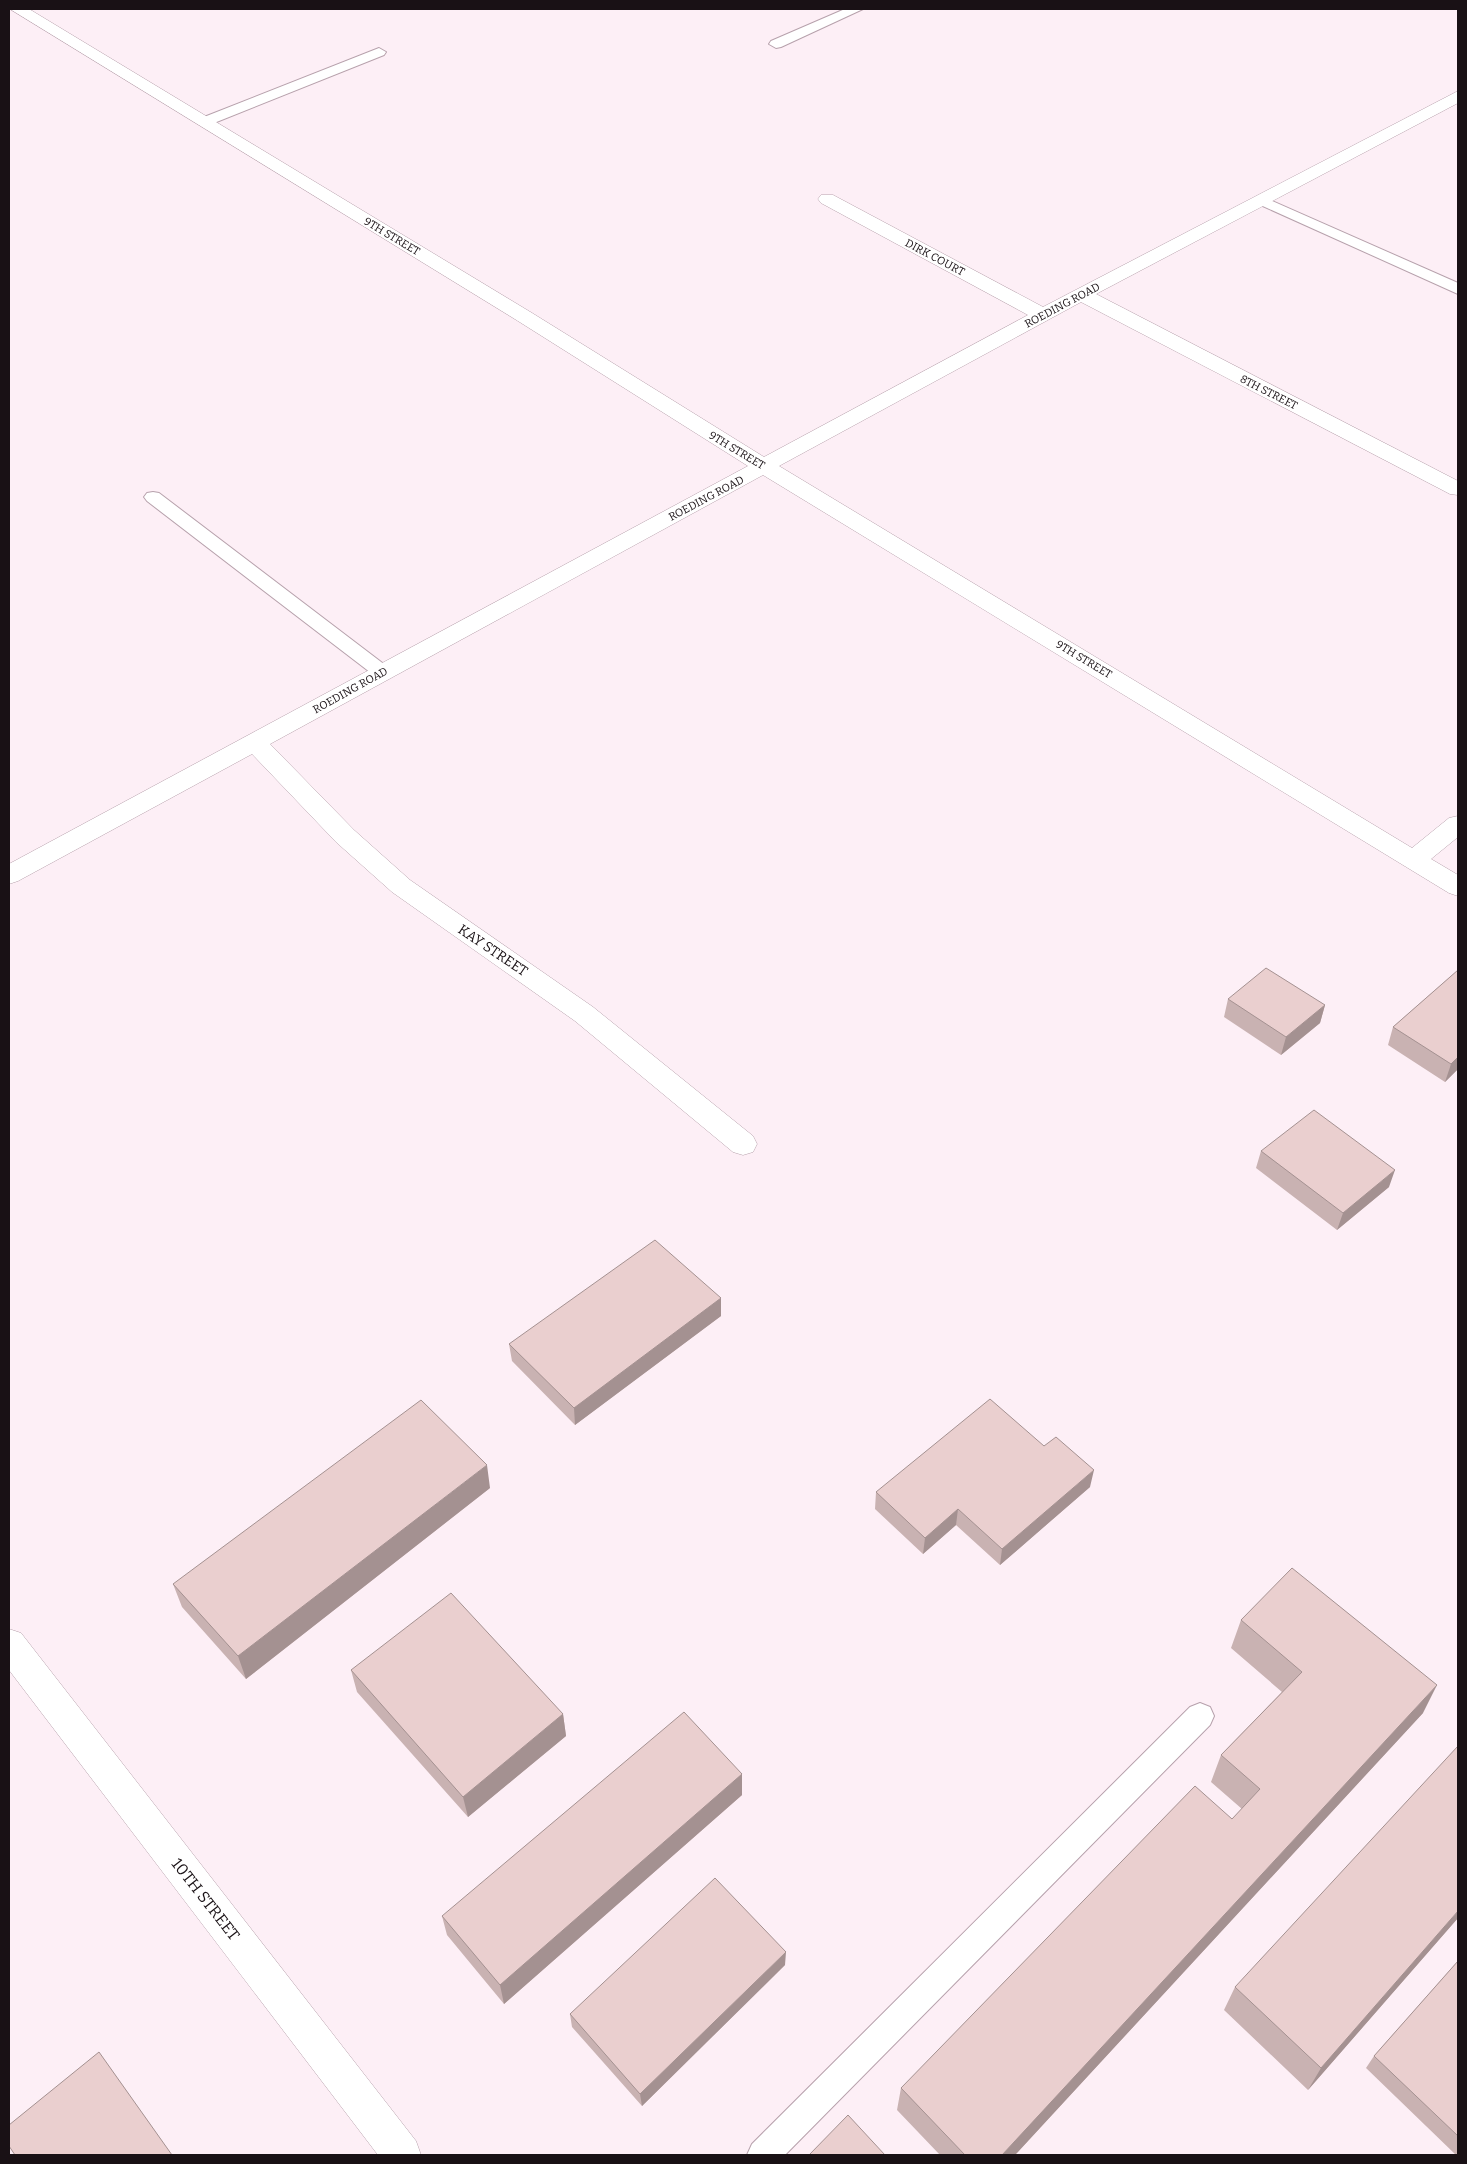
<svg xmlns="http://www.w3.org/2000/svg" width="1467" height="2164" viewBox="0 0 1467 2164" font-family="Bitter,serif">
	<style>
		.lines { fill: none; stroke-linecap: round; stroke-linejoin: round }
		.service-casing { stroke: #b7a1ac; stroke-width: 2 }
		.minor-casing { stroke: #b7a1ac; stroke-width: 1 }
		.service { fill: #fff; fill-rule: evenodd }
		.minor { fill: #fff; fill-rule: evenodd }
		.wall { fill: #c9b2b2 }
		.shaded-wall { fill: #a49191 }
		.building { fill: #eacfcf; stroke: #a49191 }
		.labels { text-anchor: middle; stroke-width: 4; stroke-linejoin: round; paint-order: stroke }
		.far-street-label { font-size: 11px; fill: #191115; stroke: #fff }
		.street-label { font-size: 14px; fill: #191115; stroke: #fff }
		.near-street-label { font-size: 16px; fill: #191115; stroke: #fff }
	</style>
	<rect width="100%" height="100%" fill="#fdeff6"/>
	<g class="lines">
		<defs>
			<path id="service" d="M845,9H863L781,47L776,48L769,44L771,41Z
				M379,48L386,52L384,55L209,125L204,126L197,122L199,119Z
				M1261,196L1458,283V294L1256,203L1254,200Z
				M153,492L159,493L389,668L391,672L389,676L382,678L375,676L147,501L144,497L147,493Z
				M1200,1703L1210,1707L1214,1716L1210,1725L785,2155H747L752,2144L1190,1707Z"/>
			<path id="minor" d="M10,9H29L532,313L764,457L1028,315L821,203L818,199L821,195H833L1043,307L1458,91V103L1096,294L1458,481V495L1450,494L1081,302L779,466L1412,848L1449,818L1458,816V837L1431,859L1458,875V896L1449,893L763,475L270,744L354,830L410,880L593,1007L753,1136L757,1144L753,1152L743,1155L733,1152L575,1021L392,892L336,842L252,754L18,881L9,884V864L748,466L518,321Z
				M9,1629L21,1633L416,2141L421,2155H378L9,1670Z"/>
		</defs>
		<use href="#service" class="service-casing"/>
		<use href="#minor" class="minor-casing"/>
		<use href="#service" class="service"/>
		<use href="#minor" class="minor"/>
	</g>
	<path class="wall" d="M1458,970V1069L1445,1082L1388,1045L1393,1027Z
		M1228,999L1325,1005L1320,1023L1281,1055L1224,1017Z
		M1261,1151L1389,1187L1337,1230L1256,1168Z
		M721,1298V1316L575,1425L512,1361L509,1344Z
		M1090,1487L1000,1565L956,1525L923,1554L875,1509L876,1492Z
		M490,1488L246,1679L182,1607L173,1584Z
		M1241,1620L1423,1713L1015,2155H940L897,2110L901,2088L1232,1819L1242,1809L1211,1782L1221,1755L1282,1692L1231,1648Z
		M351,1670L563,1714L566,1736L468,1817L357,1692Z
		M742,1774V1795L504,2004L447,1935L442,1916Z
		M1458,1918L1308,2090L1224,2010L1235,1987Z
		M1458,1961V2152L1456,2155L1366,2068L1374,2056Z
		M785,1965L642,2106L572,2027L570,2014Z"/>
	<path class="shaded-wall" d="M1325,1005L1320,1023L1281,1055L1286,1037Z
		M1458,1057V1069L1445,1082L1451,1064Z
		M1395,1170L1389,1187L1337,1230L1343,1213Z
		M721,1298V1316L575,1425L574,1408Z
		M487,1465L490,1488L246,1679L238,1656Z
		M1094,1470L1090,1487L1000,1565L1002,1549Z
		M958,1509L956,1525L923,1554L925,1538Z
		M1437,1685L1423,1713L1015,2155H1002Z
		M563,1714L566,1736L468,1817L463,1797Z
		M742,1774V1795L504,2004L500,1985Z
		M1458,1911V1918L1308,2090L1321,2068Z
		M786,1952L785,1965L642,2106L640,2094Z"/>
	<path class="building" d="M1266,968L1325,1005L1286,1037L1228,999Z
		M1458,970V1057L1451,1064L1393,1027Z
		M1314,1110L1395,1170L1343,1213L1261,1151Z
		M655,1240L721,1298L574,1408L509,1344Z
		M990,1399L1044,1446L1056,1437L1094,1470L1002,1549L958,1509L925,1538L876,1492Z
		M421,1400L487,1465L238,1656L173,1584Z
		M1292,1568L1437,1685L1002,2155H965L901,2088L1195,1786L1232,1819L1260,1789L1221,1755L1302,1672L1241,1620Z
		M451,1593L563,1714L463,1797L351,1670Z
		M684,1712L742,1774L500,1985L442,1916Z
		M1458,1746V1911L1321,2068L1235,1987Z
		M715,1878L786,1952L640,2094L570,2014Z
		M1458,1961V2136L1374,2056Z
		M99,2052L172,2155H15L9,2146V2125Z
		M848,2115L885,2155H809Z"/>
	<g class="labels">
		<g class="far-street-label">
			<text transform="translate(392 236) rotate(31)" y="4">9TH STREET</text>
			<text transform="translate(935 257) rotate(28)" y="4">DIRK COURT</text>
			<text transform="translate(1062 305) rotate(-28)" y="4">ROEDING ROAD</text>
			<text transform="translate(1269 392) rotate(27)" y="4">8TH STREET</text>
			<text transform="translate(737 450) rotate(31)" y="4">9TH STREET</text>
			<text transform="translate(706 498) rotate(-28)" y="4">ROEDING ROAD</text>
			<text transform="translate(1084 659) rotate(31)" y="4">9TH STREET</text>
			<text transform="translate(350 690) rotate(-29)" y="4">ROEDING ROAD</text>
		</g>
		<g class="street-label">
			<text transform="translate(493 950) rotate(34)" y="5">KAY STREET</text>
		</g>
		<g class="near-street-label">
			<text transform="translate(206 1899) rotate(52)" y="6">10TH STREET</text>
		</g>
	</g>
	<rect width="1467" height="2164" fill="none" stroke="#191115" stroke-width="20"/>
</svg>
